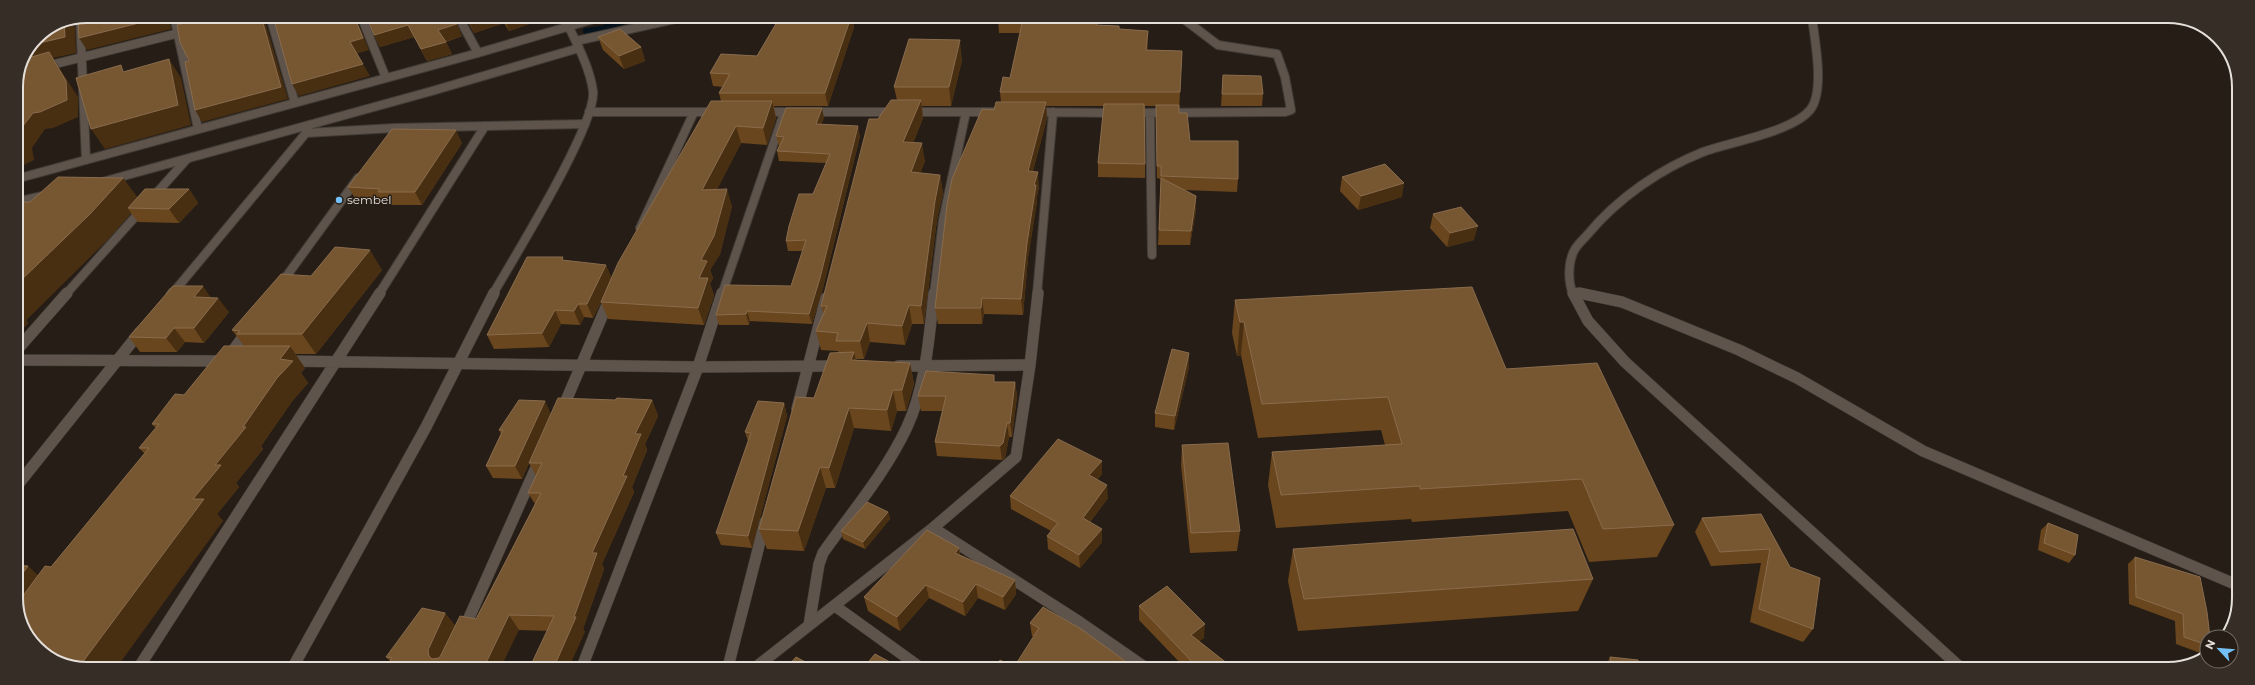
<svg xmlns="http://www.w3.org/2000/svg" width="2255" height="685" viewBox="0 0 2255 685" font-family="Montserrat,sans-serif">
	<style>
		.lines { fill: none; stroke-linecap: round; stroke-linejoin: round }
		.stream { stroke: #06131c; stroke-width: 6 }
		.minor-far1-casing { stroke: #423c37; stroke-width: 10 }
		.minor-casing { stroke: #423c37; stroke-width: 12 }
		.tertiary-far1-casing { stroke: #423c37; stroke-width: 10 }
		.tertiary-casing { stroke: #423c37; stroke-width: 12 }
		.minor-far1 { stroke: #5e544b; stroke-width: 8 }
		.minor { stroke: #5e544b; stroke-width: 11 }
		.tertiary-far1 { stroke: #5e544b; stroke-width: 8 }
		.tertiary { stroke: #5e544b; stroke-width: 11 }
		.wall { fill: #6a461e }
		.shaded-wall { fill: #492f12 }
		.building { fill: #775632; stroke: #896c4d }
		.poi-dot { fill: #74c0f6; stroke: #261e16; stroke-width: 1.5 }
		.labels { text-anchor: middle; stroke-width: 3; stroke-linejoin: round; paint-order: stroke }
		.poi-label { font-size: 12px; fill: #e5dfda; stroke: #261e16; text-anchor: start }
		.rim { fill: none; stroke: #e5dfda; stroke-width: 2 }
	</style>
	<rect width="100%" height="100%" fill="#261e16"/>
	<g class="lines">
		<path class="stream" d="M586,31L600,29L638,17"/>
		<defs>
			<path id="minor-far1" d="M174,16L198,129
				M270,16L295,103
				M361,16L386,78
				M458,16L478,53
				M80,17L86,160
				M576,41L684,17
				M43,67L191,30
				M589,112H717
				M761,112H993
				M1033,112L1115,113
				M1131,113L1285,112L1291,110L1285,77L1277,54L1218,45L1181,17
				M1150,113L1152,255
				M306,133L394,128L585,124
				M16,179L478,53L601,17
				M102,182L432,91L579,48
				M16,202L47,195
				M640,228L694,112
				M280,285L358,178
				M1572,292L1584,294
				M66,294L187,159
				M172,294L306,133L309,125
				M379,294L485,126
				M722,294L784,113
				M934,294L943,220L966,112
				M1037,294L1053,112"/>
			<path id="minor" d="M1579,293L1622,302L1739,350L1797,378L1923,451L2237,585
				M171,296L173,293
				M16,351L67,293
				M229,356L248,330
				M16,360L226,361
				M286,361L698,367L838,366
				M898,366L1030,365
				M797,409L826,298
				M562,410L609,300
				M16,487L140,332
				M933,528L1078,621L1146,668
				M835,606L921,668
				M809,625L819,564L823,553C852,512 886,472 907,427C926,386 929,337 934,293
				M464,629L539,461
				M139,667L380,293
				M582,667L698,367L722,293
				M728,667L765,522
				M756,667L933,528L1016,457L1030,365L1038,293"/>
			<path id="tertiary-far1" d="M493,294C513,259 597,124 593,91C590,67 574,38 564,17
				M1573,294C1568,282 1568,265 1573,253C1576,245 1583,240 1588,234C1618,198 1660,169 1703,152C1730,142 1792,132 1810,110C1825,92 1815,41 1812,18"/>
			<path id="tertiary" d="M1573,293L1588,321L1625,362L1962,669
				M293,667L426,427L494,293"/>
		</defs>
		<use href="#minor-far1" class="minor-far1-casing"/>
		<use href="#minor" class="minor-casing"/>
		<use href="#tertiary-far1" class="tertiary-far1-casing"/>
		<use href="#tertiary" class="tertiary-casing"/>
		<use href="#minor-far1" class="minor-far1"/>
		<use href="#minor" class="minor"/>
		<use href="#tertiary-far1" class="tertiary-far1"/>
		<use href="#tertiary" class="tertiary"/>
	</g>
	<path class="wall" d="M366,16L462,36L446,42L452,54L427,61L414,37L380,47L374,35Z
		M465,16L536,17L538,21L509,31L504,23L474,33Z
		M780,17H852L854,27L828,106H774L776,118L767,145L741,143L717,189L732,206L720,254L710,270L713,278L710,284L714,295L704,325L608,319L601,302L602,300L593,318L584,317L580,325L561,324L549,347L494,349L487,335L565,261L612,278L721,101L719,93L723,87L713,86L710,73L757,56Z
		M998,17H1099L1098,25L1119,30L1148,45L1147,50L1182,51L1179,113L1190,141L1238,179L1237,192L1183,190L1196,196V210L1190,245H1158L1161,179L1157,178L1156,106H1145V178L1098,177V163L1104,106H1046L1047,118L1033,171L1039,187L1037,196V201L1028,258L1023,315L984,314L982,324H938L935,308L994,110L1001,102L1000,92L1010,78L1020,33H999Z
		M598,37L641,47L645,61L624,69L603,50Z
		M962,60L951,106H922L923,118L913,143L925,161L920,173L940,175L943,193L937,219L924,324H912L905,345L870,342L864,359H856V360L910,363L914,384L906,411H897L891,431L854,428L835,488H826L804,551L767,549L759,529L814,398L839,353L838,351L821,350L816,331L824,315L821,306L878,119L897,100L894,87Z
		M1223,75L1263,94L1262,106H1221Z
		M824,118L821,124L860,136L823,288L812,324L750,321L749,325H719L716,315L791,286L803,251H788L786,241L813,194L826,163L779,161L777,151L779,146L776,136Z
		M462,143L422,205H385L383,201L356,200L348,187Z
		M1342,177L1402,197L1358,210L1340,191Z
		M123,178L137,198L189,189L198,203L179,223L138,222L131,213L108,239L26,320L28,323L16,336L30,202Z
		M1433,214L1474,240L1447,247L1430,228Z
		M382,270L316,354H295L305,368L301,373L308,383L293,400L261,446L263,449L236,483L239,487L217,514L223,521L39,575L51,567L145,454L139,448L156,428L152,424L184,395L244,346L232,330L311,276Z
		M211,298L229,312L204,343L185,342L177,352H140L129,337Z
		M1235,300L1506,369L1674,525L1657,557L1589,562L1568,511L1412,522L1411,519L1276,528L1268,485L1272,452L1385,445L1381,430L1258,438L1241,355L1237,356L1232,333Z
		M1189,353V367L1174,430L1155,427V413Z
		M995,382H1015L1017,396L1012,437H1009L1005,458L1002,460L937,456L935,442L943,411H921L918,396Z
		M615,400H652L658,416L645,444L647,450L632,487L634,492L602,564L604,569L583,629L585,632L519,630L390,661L386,657L445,613L455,626L476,619L535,504L528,493L536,476L529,463Z
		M784,403L787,416L752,548L721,545L716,533L748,441L745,432Z
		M551,414L522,479L493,478L486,466L501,434L499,430Z
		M1182,445L1240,531L1237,551L1190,553L1181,465Z
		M1102,474L1097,480L1108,498L1090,522L1102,542L1080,568L1048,549L1047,536L1051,531L1011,509L1010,496Z
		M888,512L890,519L865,549L843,539L841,531Z
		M1761,514L1813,629L1803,642L1750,622L1761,563L1711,566L1695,532L1702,518Z
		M2048,523L2075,555L2069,563L2038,550L2041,530Z
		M959,548L960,555L1015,580L1016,594L1005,610L978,598L965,616L929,598L900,631L868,611L864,597Z
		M1293,549L1593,579L1578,611L1298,631L1288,581Z
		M2135,557L2210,637L2207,645V650L2203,654L2176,644L2175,621L2129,604L2128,564Z
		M1139,606L1204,638L1199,641L1233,668H1185L1139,620Z
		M1030,623L1135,668L1014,667L1034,637L1032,636Z
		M1610,657L1640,668H1605Z"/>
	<path class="shaded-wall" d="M163,16H169L171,29L87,50L79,38Z
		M176,16H221L182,26Z
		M261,16H265L264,18L288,99L202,122L195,110Z
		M354,16H356V18L369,50L356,54L350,42Z
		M482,16H501L504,23L474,33L469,21Z
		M511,16L536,17L538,21L509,31L505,19Z
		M851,17H852L854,27L828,106L825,93Z
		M1097,17H1099L1096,39V25Z
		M69,19L75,28L76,53L53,58L60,69L78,97V117L53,128L45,129L32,148L34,160L16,169V146L19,131L21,60L31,45L64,20Z
		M457,24L462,36L444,42L438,30Z
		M408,25L414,37L380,47L374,35Z
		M1148,31V45L1146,64V50Z
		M960,40L962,60L951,106L949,87Z
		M446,42L452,54L427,61L421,49Z
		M641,47L645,61L624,69L619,56Z
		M169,59L181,78L191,125L105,149L91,129Z
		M363,64L370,76L299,96L292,84Z
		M921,100L923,118L906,160L903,142Z
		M772,101L776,118L767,145L763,128Z
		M1046,102L1047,118L1029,186L1028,171Z
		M822,108L824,118L818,134L816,124Z
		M736,126L741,143L708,207L702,190Z
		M858,126L860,136L823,288L812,324L809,314Z
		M456,130L462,143L422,205L415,192Z
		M922,143L925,161L914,191L911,172Z
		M1038,172L1039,187L1037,196V201L1028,258L1023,315L1021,299L1027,243L1034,185Z
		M940,175L943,193L937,219L924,324L921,306L935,201Z
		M123,178L141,202L128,208L131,213L108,239L26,320L28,323L16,336V285Z
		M1404,183L1402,197L1358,210L1361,196Z
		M189,189L198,203L179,223L169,209Z
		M727,189L732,206L720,254L710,270L713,278L710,284L714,295L704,325L698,308L701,260Z
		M1196,196V210L1190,245L1191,231Z
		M1478,226L1474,240L1447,247L1450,233Z
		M370,250L382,270L316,354L302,334Z
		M606,265L612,278L593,318L587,304Z
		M203,286L213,301L194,297Z
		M218,298L229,312L204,343L194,328Z
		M982,298L984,314L982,324L981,308Z
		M578,304L584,317L580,325L574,311Z
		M909,305L912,324L905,345L902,326Z
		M555,310L561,324L549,347L542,333Z
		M747,311L750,321L749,325L746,314Z
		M1240,322H1244L1241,355L1237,356Z
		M867,323L870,342L864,359L860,341Z
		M174,328L185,342L177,352L166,338Z
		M290,346L305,368L301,373L308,383L293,400L261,446L263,449L236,483L239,487L217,514L223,521L117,667H79L193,499L215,465L243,427L280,359Z
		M854,352L859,373L851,360Z
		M1189,353V367L1174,430L1175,416Z
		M910,363L914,384L906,411L902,390Z
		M1015,382L1017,396L1012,437L1010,423Z
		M893,390L897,411L891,431L887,410Z
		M652,400L658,416L645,444L647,450L632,487L634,492L602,564L604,569L583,629L585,632L569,667H554L574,617L592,553L623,476L635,434Z
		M545,401L551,414L522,479L515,466Z
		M784,403L787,416L752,548L748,536Z
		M849,408L854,428L835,488L829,468Z
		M1007,423L1009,437L1005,458L1002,460L1000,446Z
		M1102,461V474L1090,489L1089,475Z
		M820,467L826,488L804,551L798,531Z
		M1107,485L1108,498L1083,531V518Z
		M888,512L890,519L865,549L863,542Z
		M1102,529V542L1080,568L1079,555Z
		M959,548L961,562L955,553Z
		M28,566L51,587L25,624L16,603V582Z
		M1015,580L1016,594L1005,610L1003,597Z
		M976,584L978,598L965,616L963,602Z
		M926,585L929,598L900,631L897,617Z
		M445,613L456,628L439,665L429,656L428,650Z
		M509,615L519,630L501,667H484Z
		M1205,624L1204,638L1190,648L1191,635Z"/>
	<path class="building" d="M87,16H163V17L79,38L78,18Z
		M214,16H261L281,87L195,110L185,62L189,61L180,42L177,25Z
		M273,16H354L363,38L350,42L363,64L292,84Z
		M366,16H453L457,24L438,30L446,42L421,49L408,25L374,35Z
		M466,16H482L469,21Z
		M503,16H511L505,19Z
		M780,17H851L825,93H719L730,74L710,73L721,54L757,56Z
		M998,17H1097L1096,25L1119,26V29L1148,31L1146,50L1182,51L1180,92H1000L1003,77L1010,78L1023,19H998Z
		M64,20L65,37L31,45L37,37L60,21Z
		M620,29L641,47L619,56L598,37Z
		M909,39L960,40L949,87H894Z
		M49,52L66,81L67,100L40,112L33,113L19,131L21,144L16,146V87L21,60Z
		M169,59L178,105L91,129L76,78L121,65L123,72Z
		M1223,75L1261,76L1263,94H1222Z
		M891,100H921L903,142L922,143L911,172L940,175L935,201L921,306L909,305L902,326L867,323L860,341H836L838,333L816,331L827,306H821L869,119H878Z
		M711,101H772L763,128L736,126L702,190L727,189L714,236L701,260L707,261L699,278H708L698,308L601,302L618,263Z
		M996,102H1046L1028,171L1038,172L1034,185H1036L1027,243L1021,299L982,298L981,308H935L947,205L952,179L982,109L994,110Z
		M1104,104H1144L1145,164L1098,163Z
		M1156,105H1179V113H1187L1190,141H1238V179L1161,176V166H1157Z
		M786,108H822L816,124L858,126L820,278L809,314L747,311L746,314L716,315L725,285L791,286L806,240L786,241L789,226L799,194H813L830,154L777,151L784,137L776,136Z
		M392,129L456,130L415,192H378L380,189L348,187Z
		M1385,164L1404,183L1361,196L1342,177Z
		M58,177L123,178L90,214L16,285V202H30Z
		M1161,178L1196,196L1191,231L1159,230Z
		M145,189H189L169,209L128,208Z
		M1461,207L1478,226L1450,233L1433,214Z
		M335,247L370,250L302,334H237L240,331L232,330L281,274L311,276Z
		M527,257H563L562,260L606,265L587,304H578L574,311L555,310L542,333L487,335Z
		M173,286H203L194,297L218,298L194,328H174L166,338L129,337Z
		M1472,287L1506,369L1597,363L1674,525L1603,529L1582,479L1420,489V486L1281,495L1272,452L1402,444L1388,397L1262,404L1244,322H1240L1235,300Z
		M224,346H290L280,359L293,361L277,378L243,427H246L215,465H221L193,499H204L79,667H68L33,645L17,604L45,566L51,567L149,448H139L159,424H152L175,394L184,395Z
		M1172,349L1189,353L1175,416L1155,413Z
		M854,352L851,360L910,363L902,390H893L887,410L849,408L829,468L820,467L798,531L759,529L796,397L814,398L830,353Z
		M926,371L994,375V382H1015L1010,423H1007L1003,443L1000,446L935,442L946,396H918Z
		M558,398L615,400L617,398L652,400L635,434H641L623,476H627L592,553H597L574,617H576L554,667H530L554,616L509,615L484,667H387L392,658L386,657L422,608L445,613L428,650L429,656L432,659L439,658L441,655L460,616L476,619L541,493H528L542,463H529Z
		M519,400L545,401L515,466H486L503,430H499Z
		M758,401L784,403L748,536L716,533L751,433L745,432Z
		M1058,439L1102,461L1089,475L1107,485L1083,518L1102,529L1079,555L1047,536L1058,523L1010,496Z
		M1228,443L1240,531L1191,533L1182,445Z
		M867,502L888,512L863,542L841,531Z
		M1761,514L1790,567L1820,578L1813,629L1759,609L1770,549L1720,552L1702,518Z
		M2048,523L2078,535L2075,555L2044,543Z
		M1573,529L1593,579L1304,599L1293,549Z
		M927,530L959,548L955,553L1015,580L1003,597L976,584L963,602L926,585L897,617L864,597Z
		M2135,557L2200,577L2207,612L2210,637H2207V645L2184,637L2183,614L2136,597Z
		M16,565L28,566L16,582Z
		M1167,586L1205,624L1191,635L1233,668H1198L1139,606Z
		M1043,607L1081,629L1135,668H994L1000,660L1014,667L1039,628L1030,623Z
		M875,654L901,668L864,667Z
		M796,657L815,667H787Z
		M1610,657L1638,660L1640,668H1612Z
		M1142,664L1147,668H1139Z"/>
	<circle class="poi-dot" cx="339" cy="200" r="4"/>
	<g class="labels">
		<g class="poi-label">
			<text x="347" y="204">sembel</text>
		</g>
	</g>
	<path d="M0 0H2255V685H0ZM87 23H2168A64 64 0 0 1 2232 87V598A64 64 0 0 1 2168 662H87A64 64 0 0 1 23 598V87A64 64 0 0 1 87 23Z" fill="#352d26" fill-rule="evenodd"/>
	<path class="rim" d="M87 23H2168A64 64 0 0 1 2232 87V598A64 64 0 0 1 2168 662H87A64 64 0 0 1 23 598V87A64 64 0 0 1 87 23Z"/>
	<g transform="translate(2219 649) rotate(296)"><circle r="19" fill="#261e16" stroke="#726b64"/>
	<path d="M0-3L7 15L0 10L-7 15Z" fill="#74c0f6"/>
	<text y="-6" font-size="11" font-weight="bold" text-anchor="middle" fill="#e5dfda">N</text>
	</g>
</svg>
